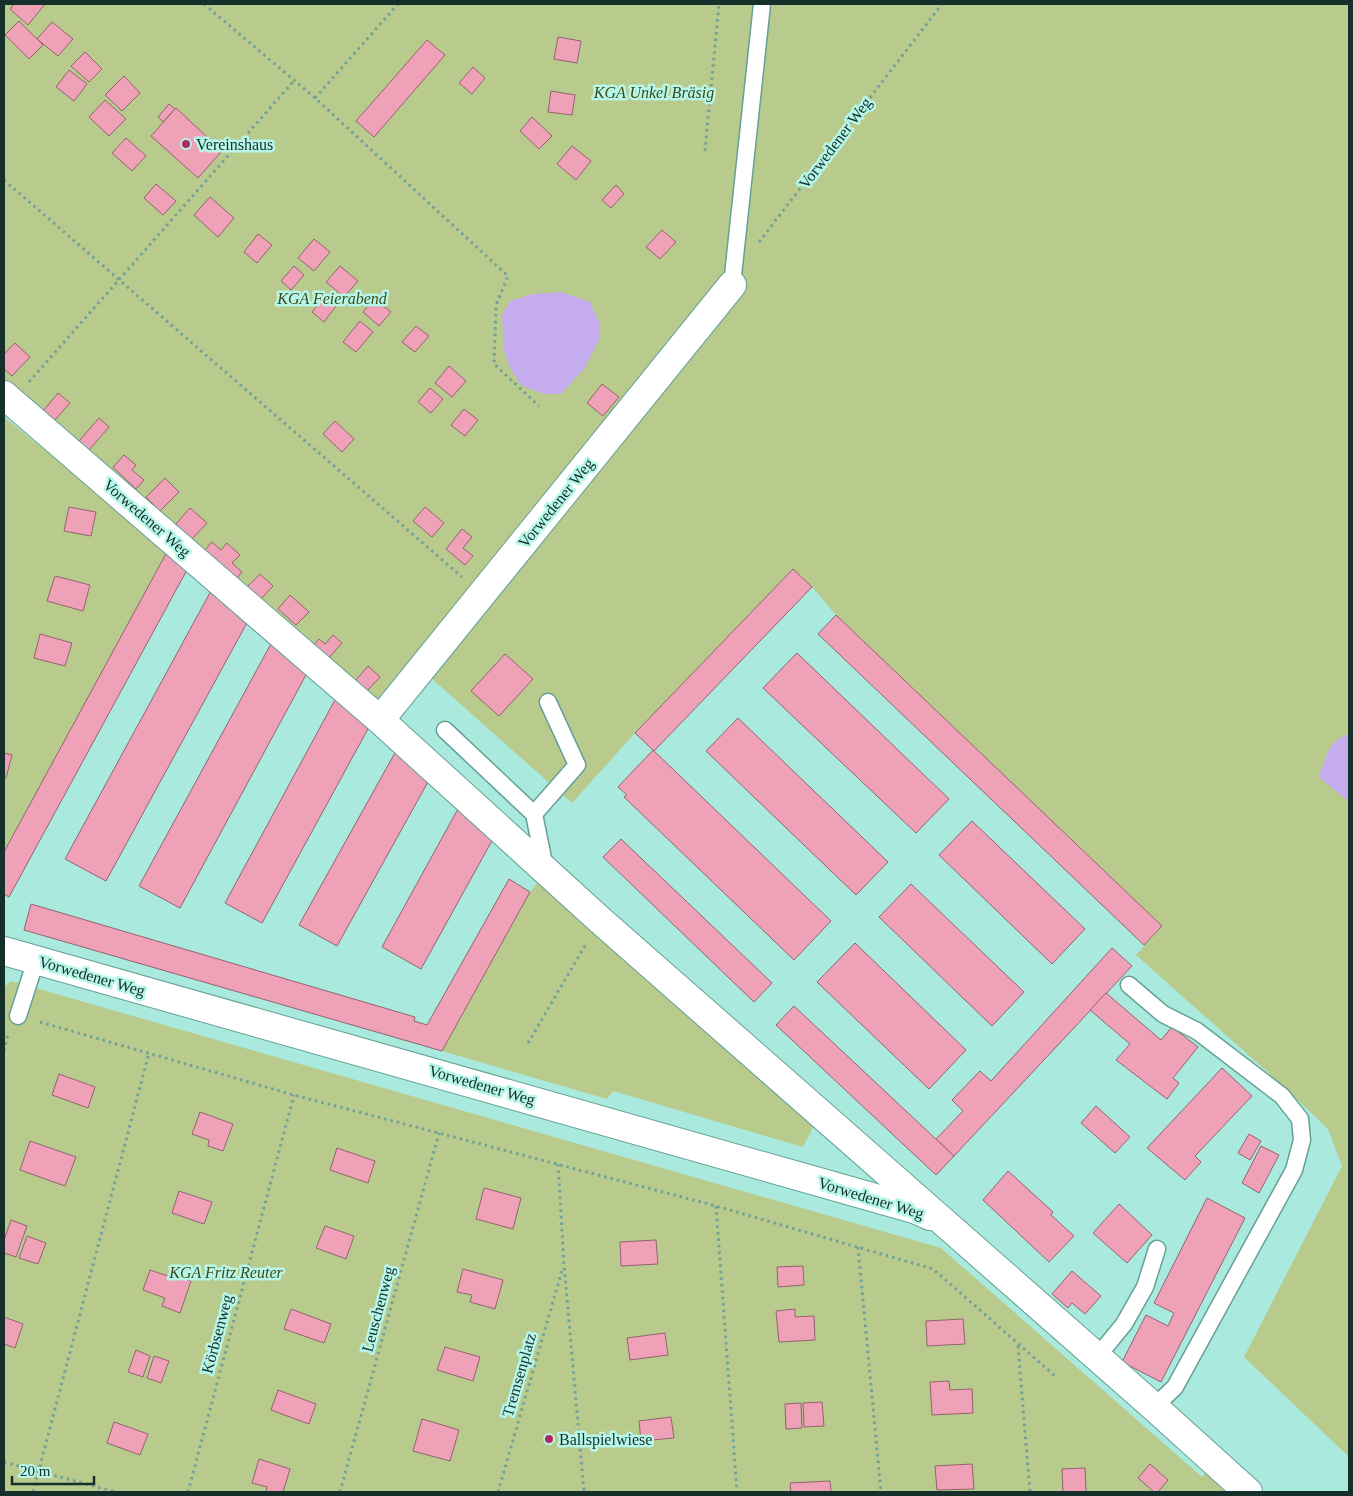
<svg xmlns="http://www.w3.org/2000/svg" width="1353" height="1496" font-family="'Times New Roman',serif">
	<style>
		.green { fill: #b8cb8c }
		.water { fill: #c5acee }
		.building { fill: #efa2b7; stroke: #936270 }
		.lines { fill: none; stroke-linecap: round; stroke-linejoin: round }
		.lane-casing { stroke: #64a196; stroke-width: 19 }
		.street-casing { stroke: #64a196; stroke-width: 30 }
		.path { stroke: #71a299; stroke-width: 3; stroke-dasharray: 2.5 4; stroke-linecap: butt }
		.lane { stroke: #fff; stroke-width: 16 }
		.street { stroke: #fff; stroke-width: 28 }
		.poi-dot { fill: #b22660; stroke: #b7f7ea; stroke-width: 2 }
		.labels { text-anchor: middle; dominant-baseline: central; stroke-width: 5; stroke-linejoin: round; paint-order: stroke }
		.park-label { font-size: 16px; font-style: italic; fill: #3d4917; stroke: #b7f7ea }
		.street-label { font-size: 16px; fill: #152f2a; stroke: #b7f7ea }
		.poi-label { font-size: 16px; fill: #152f2a; stroke: #b7f7ea; text-anchor: start }
	</style>
	<rect width="100%" height="100%" fill="#aae9dd"/>
	<g class="green">
		<path d="M4,4H1349V1457L1244,1357L1342,1166L1328,1129L1281,1084L1136,955L1162,926L836,615L812,587L793,569L635,733L572,803L431,678L398,722L4,380Z"/>
		<path d="M4,417L168,550L4,852Z"/>
		<path d="M541,878L814,1125L803,1147L613,1091L607,1099L442,1051L530,892Z"/>
		<path d="M11,981L941,1248L1202,1477L1207,1471L1231,1492H4V987Z"/>
	</g>
	<g class="water">
		<path d="M561,292L590,302L600,324V338L584,369L561,394H544L522,386L511,370L504,350L502,315L510,301L533,294Z"/>
		<path d="M1349,734V802L1319,777C1326,758 1328,740 1349,734Z"/>
	</g>
	<g class="building">
		<path d="M14,4H45L28,25L10,9Z"/>
		<path d="M19,21L43,45L29,59L5,35Z"/>
		<path d="M52,22L73,39L58,56L37,39Z"/>
		<path d="M558,37L581,41L577,63L554,59Z"/>
		<path d="M427,40L445,55L374,137L356,121Z"/>
		<path d="M85,52L102,69L89,82L71,66Z"/>
		<path d="M473,67L485,78L472,94L459,83Z"/>
		<path d="M69,70L87,84L74,101L56,87Z"/>
		<path d="M124,76L140,93L122,111L105,95Z"/>
		<path d="M551,91L575,95L572,115L548,112Z"/>
		<path d="M105,100L126,119L109,136L89,117Z"/>
		<path d="M169,104L175,109L163,122L158,117Z"/>
		<path d="M176,108L222,151L198,178L151,136Z"/>
		<path d="M532,117L552,136L539,149L520,131Z"/>
		<path d="M126,138L146,156L132,171L112,153Z"/>
		<path d="M572,146L591,161L576,180L557,164Z"/>
		<path d="M156,184L176,201L163,215L144,198Z"/>
		<path d="M616,185L624,194L611,208L602,200Z"/>
		<path d="M210,197L234,218L218,237L194,215Z"/>
		<path d="M662,230L676,242L660,259L646,247Z"/>
		<path d="M258,234L272,245L257,263L244,252Z"/>
		<path d="M314,239L330,252L314,271L298,258Z"/>
		<path d="M294,266L304,275L291,290L281,281Z"/>
		<path d="M340,266L358,281L344,297L326,282Z"/>
		<path d="M326,295L337,305L324,322L312,312Z"/>
		<path d="M374,298L391,312L379,326L363,312Z"/>
		<path d="M360,321L373,332L356,352L343,342Z"/>
		<path d="M416,326L429,336L415,352L402,342Z"/>
		<path d="M15,343L30,357L12,376L4,369V354Z"/>
		<path d="M449,366L466,381L452,397L435,383Z"/>
		<path d="M602,384L619,397L603,416L587,403Z"/>
		<path d="M430,388L443,399L431,413L418,402Z"/>
		<path d="M58,393L70,403L54,421L43,411Z"/>
		<path d="M464,409L478,420L465,436L451,425Z"/>
		<path d="M99,418L109,427L89,450L79,441Z"/>
		<path d="M335,421L354,439L342,452L323,434Z"/>
		<path d="M124,455L136,465L132,470L144,480L136,489L113,467Z"/>
		<path d="M165,478L179,492L160,511L146,497Z"/>
		<path d="M69,507L96,512L91,536L64,531Z"/>
		<path d="M425,507L444,523L432,537L413,521Z"/>
		<path d="M190,508L207,523L191,540L174,526Z"/>
		<path d="M462,529L472,537L463,548L473,556L465,565L446,549Z"/>
		<path d="M212,542L221,550L227,543L240,555L232,563L242,572L236,580L204,551Z"/>
		<path d="M168,550L188,568L9,897L4,894V852Z"/>
		<path d="M793,569L812,587L654,751L635,733Z"/>
		<path d="M260,574L273,586L261,599L247,587Z"/>
		<path d="M55,576L90,585L83,611L47,601Z"/>
		<path d="M212,589L248,621L106,881L65,859Z"/>
		<path d="M290,595L309,612L296,625L278,609Z"/>
		<path d="M836,615L1162,926L1144,945L818,634Z"/>
		<path d="M40,634L72,643L65,666L34,658Z"/>
		<path d="M333,635L342,643L326,661L311,648L319,639L325,644Z"/>
		<path d="M272,642L307,673L180,908L139,886Z"/>
		<path d="M797,653L949,799L916,833L763,688Z"/>
		<path d="M505,654L533,679L499,716L471,691Z"/>
		<path d="M368,666L380,677L367,691L355,681Z"/>
		<path d="M336,698L369,727L262,923L225,903Z"/>
		<path d="M738,718L888,862L856,895L706,751Z"/>
		<path d="M653,750L831,921L794,960L624,797L627,795L618,787Z"/>
		<path d="M396,751L429,780L337,946L299,925Z"/>
		<path d="M4,753L12,755L6,778H4Z"/>
		<path d="M459,807L494,837L421,969L382,947Z"/>
		<path d="M972,821L1085,929L1052,964L939,855Z"/>
		<path d="M621,839L772,983L754,1002L603,857Z"/>
		<path d="M509,879L530,892L442,1051L24,930L31,904L415,1017L414,1021L427,1025Z"/>
		<path d="M911,884L1024,992L992,1026L879,917Z"/>
		<path d="M855,943L966,1050L929,1089L817,982Z"/>
		<path d="M1112,948L1132,966L954,1156L936,1139L963,1111L952,1100L980,1071L991,1081Z"/>
		<path d="M1106,993L1161,1040L1172,1027L1198,1047L1173,1078L1179,1083L1167,1099L1116,1060L1130,1044L1090,1010Z"/>
		<path d="M794,1006L954,1156L936,1175L776,1025Z"/>
		<path d="M1222,1068L1252,1096L1195,1156L1201,1162L1185,1180L1147,1148Z"/>
		<path d="M59,1074L95,1087L88,1108L52,1095Z"/>
		<path d="M1096,1106L1130,1137L1115,1153L1081,1123Z"/>
		<path d="M200,1112L233,1124L223,1151L208,1146L209,1140L192,1134Z"/>
		<path d="M1249,1134L1261,1141L1250,1160L1238,1153Z"/>
		<path d="M30,1141L76,1157L65,1186L20,1170Z"/>
		<path d="M1261,1146L1279,1155L1259,1193L1242,1183Z"/>
		<path d="M337,1148L375,1161L368,1183L330,1170Z"/>
		<path d="M1008,1171L1053,1212L1051,1215L1074,1236L1049,1262L983,1200Z"/>
		<path d="M484,1188L521,1198L513,1229L476,1219Z"/>
		<path d="M179,1191L212,1202L204,1224L172,1213Z"/>
		<path d="M1207,1198L1245,1218L1161,1382L1122,1362L1146,1315L1168,1326L1174,1313L1154,1303Z"/>
		<path d="M1119,1204L1152,1235L1127,1263L1093,1233Z"/>
		<path d="M11,1220L27,1226L16,1257L4,1253V1240Z"/>
		<path d="M325,1226L354,1236L346,1259L316,1248Z"/>
		<path d="M27,1236L46,1243L38,1264L19,1258Z"/>
		<path d="M656,1240L658,1264L621,1266L620,1242Z"/>
		<path d="M803,1266L804,1285L778,1287L777,1267Z"/>
		<path d="M463,1269L503,1280L495,1309L470,1302L472,1295L457,1292Z"/>
		<path d="M150,1270L176,1279L177,1276L191,1281L180,1313L162,1306L165,1298L143,1290Z"/>
		<path d="M1072,1271L1101,1296L1085,1314L1072,1303L1068,1308L1052,1294Z"/>
		<path d="M291,1309L331,1324L324,1343L284,1329Z"/>
		<path d="M795,1309V1317L814,1316L815,1340L779,1342L776,1311Z"/>
		<path d="M4,1317L23,1324L15,1348L4,1344Z"/>
		<path d="M963,1319L965,1344L927,1346L926,1321Z"/>
		<path d="M665,1333L668,1355L630,1360L627,1338Z"/>
		<path d="M445,1347L480,1357L473,1381L437,1370Z"/>
		<path d="M136,1350L150,1356L143,1377L128,1372Z"/>
		<path d="M154,1356L169,1361L161,1383L147,1378Z"/>
		<path d="M949,1381L950,1390L972,1389L973,1413L932,1415L930,1382Z"/>
		<path d="M278,1390L316,1404L309,1424L271,1410Z"/>
		<path d="M822,1402L824,1426L804,1427L803,1403Z"/>
		<path d="M801,1403L802,1428L786,1429L785,1404Z"/>
		<path d="M671,1417L674,1438L641,1441L639,1421Z"/>
		<path d="M422,1419L459,1430L450,1461L413,1451Z"/>
		<path d="M114,1422L148,1434L140,1455L107,1443Z"/>
		<path d="M259,1459L290,1469L283,1492H266L267,1487L252,1483Z"/>
		<path d="M972,1464L974,1489L937,1490L935,1466Z"/>
		<path d="M1150,1464L1168,1480L1158,1492H1154L1138,1478Z"/>
		<path d="M1085,1468L1086,1492H1063L1062,1469Z"/>
		<path d="M830,1481L831,1492H791L790,1483Z"/>
	</g>
	<g class="lines">
		<defs>
			<g id="lane">
				<path d="M732,285L762,4"/>
				<path d="M445,730L534,814L545,868"/>
				<path d="M534,814L577,765L548,702"/>
				<path d="M1129,985L1163,1014L1197,1031L1282,1096L1300,1119L1302,1140L1294,1170L1175,1387L1154,1407"/>
				<path d="M18,1016L36,960"/>
				<path d="M1097,1357L1124,1324L1145,1287L1157,1249"/>
			</g>
			<g id="street">
				<path d="M732,285L380,720L600,920L1154,1407L1248,1492"/>
				<path d="M4,395L380,720"/>
				<path d="M4,951L914,1209L930,1216"/>
			</g>
		</defs>
		<use href="#lane" class="lane-casing"/>
		<use href="#street" class="street-casing"/>
		<g class="path">
			<path d="M204,4L315,98L508,276L496,305L494,364L539,406"/>
			<path d="M315,98L398,4"/>
			<path d="M705,151L719,4"/>
			<path d="M4,180L462,577"/>
			<path d="M759,242L942,4"/>
			<path d="M29,382L293,82"/>
			<path d="M40,1022L294,1095L716,1206L933,1269L1055,1376"/>
			<path d="M528,1043L586,944"/>
			<path d="M4,1051L8,1034"/>
			<path d="M558,1164L564,1264L584,1492"/>
			<path d="M716,1206L737,1492"/>
			<path d="M858,1247L881,1492"/>
			<path d="M1018,1346L1030,1492"/>
			<path d="M4,1462L116,1492"/>
			<path d="M33,1492L149,1053"/>
			<path d="M188,1492L294,1095"/>
			<path d="M340,1492L439,1133"/>
			<path d="M498,1492L563,1267"/>
		</g>
		<use href="#lane" class="lane"/>
		<use href="#street" class="street"/>
	</g>
	<g class="poi-dot">
		<circle cx="186" cy="144" r="5"/>
		<circle cx="549" cy="1439" r="5"/>
	</g>
	<g class="labels">
		<g class="park-label">
			<text x="654" y="92">KGA Unkel Bräsig</text>
			<text x="332" y="298">KGA Feierabend</text>
			<text x="226" y="1272">KGA Fritz Reuter</text>
		</g>
		<g class="street-label">
			<text transform="translate(835 143) rotate(-53)">Vorwedener Weg</text>
			<text transform="translate(556 503) rotate(-51)">Vorwedener Weg</text>
			<text transform="translate(147 518) rotate(41)">Vorwedener Weg</text>
			<text transform="translate(92 976) rotate(16)">Vorwedener Weg</text>
			<text transform="translate(482 1085) rotate(16)">Vorwedener Weg</text>
			<text transform="translate(871 1198) rotate(17)">Vorwedener Weg</text>
			<text transform="translate(378 1309) rotate(-75)">Leuschenweg</text>
			<text transform="translate(217 1334) rotate(-75)">Körbsenweg</text>
			<text transform="translate(519 1375) rotate(-74)">Tremsenplatz</text>
		</g>
		<g class="poi-label">
			<text x="196" y="144">Vereinshaus</text>
			<text x="559" y="1439">Ballspielwiese</text>
		</g>
	</g>
	<rect width="1353" height="1496" fill="none" stroke="#152f2a" stroke-width="10"/>
	<path d="M12 1476v8h82v-8" fill="none" stroke="#152f2a" stroke-width="2.5"/>
	<text x="20" y="1476" font-size="15" fill="#152f2a" stroke="#b7f7ea" stroke-width="4" paint-order="stroke">20 m</text>
</svg>
